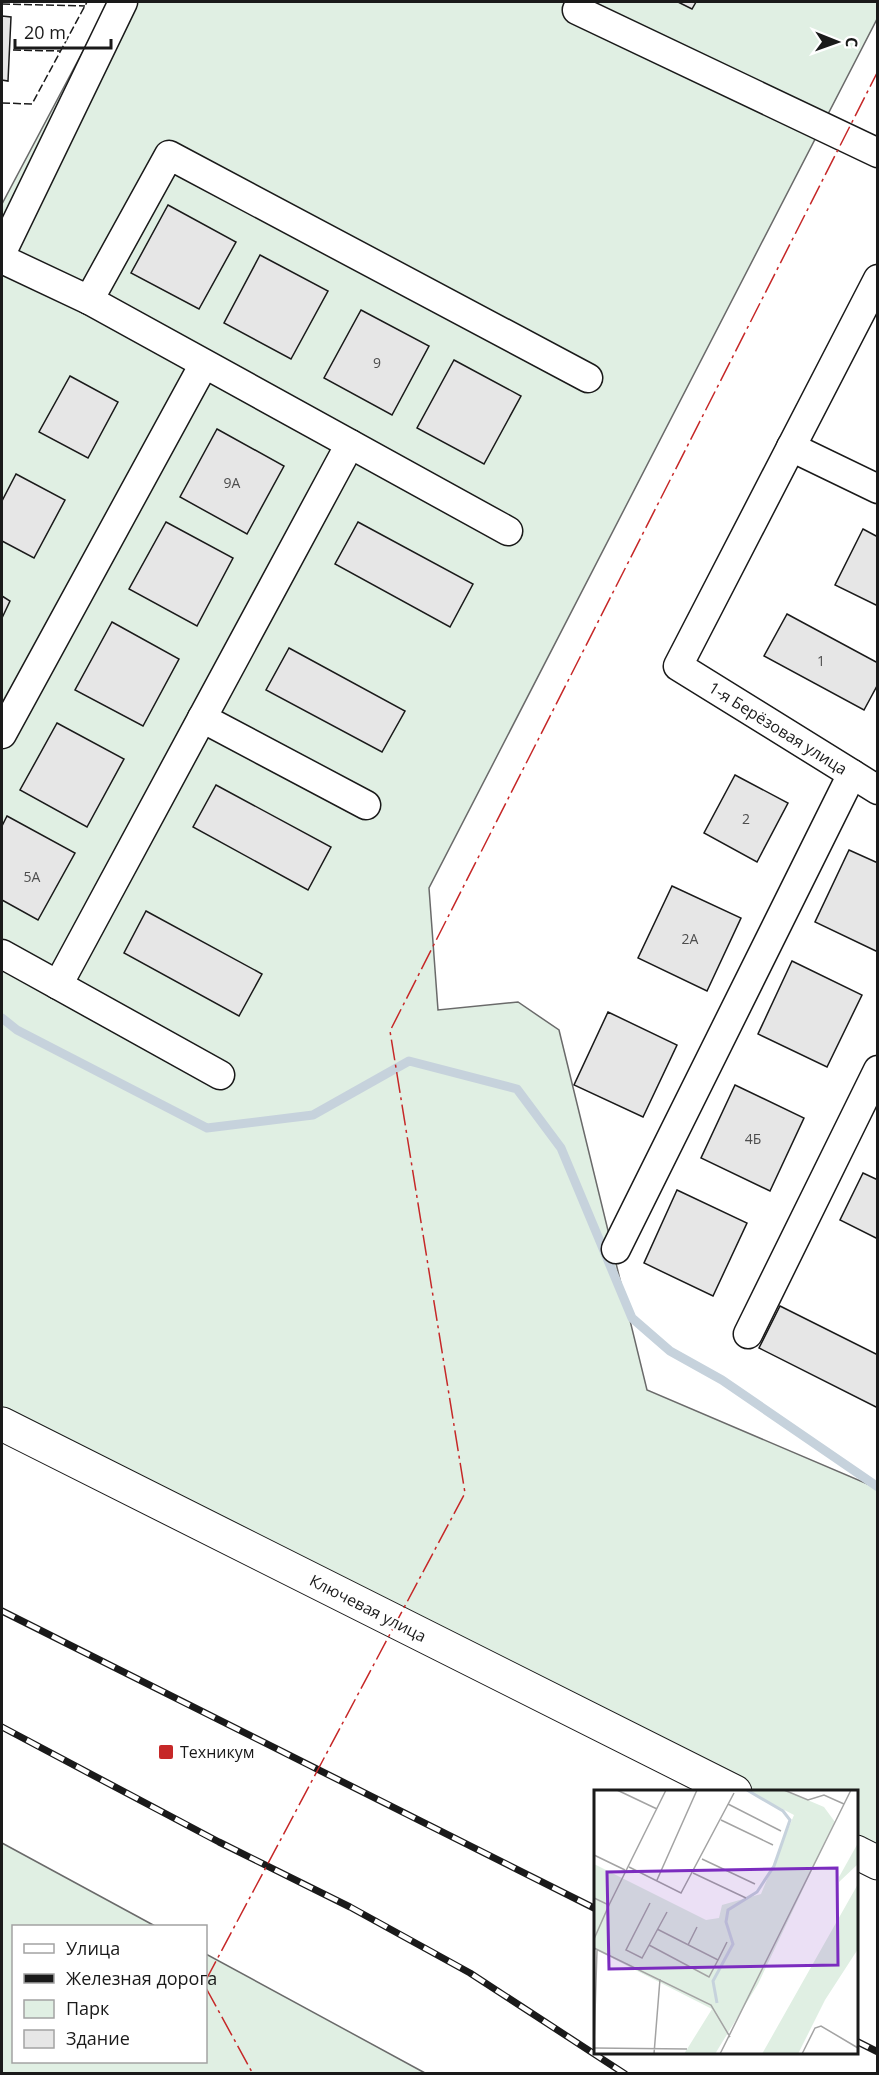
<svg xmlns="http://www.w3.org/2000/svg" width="879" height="2075" font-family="'Open Sans',sans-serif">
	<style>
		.green { fill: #e0efe3; stroke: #6a6a6a; stroke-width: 1.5 }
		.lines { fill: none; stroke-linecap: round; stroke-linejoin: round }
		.stream { stroke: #c6d2dc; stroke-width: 9 }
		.building { fill: #e6e6e6; stroke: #1a1a1a; stroke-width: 1.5 }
		.street-casing { stroke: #1a1a1a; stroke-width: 31 }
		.secondary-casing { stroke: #1a1a1a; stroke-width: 35 }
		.street { stroke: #fff; stroke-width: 28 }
		.secondary { stroke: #fff; stroke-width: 33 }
		.rail-casing { stroke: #1a1a1a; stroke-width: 7 }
		.rail { stroke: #fff; stroke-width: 4.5; stroke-dasharray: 14; stroke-linecap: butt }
		.fence { stroke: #1a1a1a; stroke-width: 1.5; stroke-dasharray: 8 3; stroke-linecap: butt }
		.power { stroke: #c62828; stroke-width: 1.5; stroke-dasharray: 21 4.5 3 4.5; stroke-linecap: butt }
		.poi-dot { fill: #c62828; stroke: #fff; stroke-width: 2 }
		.labels { text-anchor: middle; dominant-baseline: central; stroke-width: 4.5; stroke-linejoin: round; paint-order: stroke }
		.number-label { font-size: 14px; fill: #4d4d4d }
		.street-label { font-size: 16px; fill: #1a1a1a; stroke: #fff }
		.poi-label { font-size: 16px; fill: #1a1a1a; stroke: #fff; text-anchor: start }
		.inset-river { fill: none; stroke: #c6d2dc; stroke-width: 3 }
		.inset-road { fill: none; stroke: #a3a3a3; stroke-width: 1.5 }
		.view { fill: #7b2cbf; fill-opacity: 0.15; stroke: #7b2cbf; stroke-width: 3 }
		.inset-edge { fill: none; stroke: #1a1a1a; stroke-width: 3 }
	</style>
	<rect width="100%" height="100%" fill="#fff"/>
	<g class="green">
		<path d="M109,2H877V19L429,888L438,1010L518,1002L559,1030L647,1390L877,1488V1863L857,1852L856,1792L736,1791L2,1423V204Z"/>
		<path d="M2,1843L155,1926H14V2062H206V1954L425,2073H2Z"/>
	</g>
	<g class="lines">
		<path class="stream" d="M2,1018L17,1030L207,1128L313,1115L409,1061L517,1089L561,1148L632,1318L670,1351L722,1380L878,1487"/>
	</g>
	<g class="building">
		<path d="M678,2H696L692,9Z"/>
		<path d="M2,16L11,17L8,81L2,80Z"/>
		<path d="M168,205L236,242L199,309L131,273Z"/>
		<path d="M260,255L328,291L291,359L224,323Z"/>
		<path d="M361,310L429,346L392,415L324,378Z"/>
		<path d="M454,360L521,396L484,464L417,428Z"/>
		<path d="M70,376L118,402L88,458L39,432Z"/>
		<path d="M217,429L284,466L247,534L180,497Z"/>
		<path d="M16,474L65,500L34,558L2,541V501Z"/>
		<path d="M166,522L233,558L197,626L129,589Z"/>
		<path d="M358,522L473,584L450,627L335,564Z"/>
		<path d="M863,529L878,537V606L835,585Z"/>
		<path d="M2,596L10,601L2,618Z"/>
		<path d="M787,614L878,663V684L864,710L764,656Z"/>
		<path d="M112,622L179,659L143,726L75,690Z"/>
		<path d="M289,648L405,711L382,752L266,690Z"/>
		<path d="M57,723L124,759L87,827L20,790Z"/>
		<path d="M735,775L788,803L757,862L704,833Z"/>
		<path d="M216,785L331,847L308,890L193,827Z"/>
		<path d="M7,816L75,853L38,920L2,900V826Z"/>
		<path d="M849,850L878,863V952L815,922Z"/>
		<path d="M672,886L741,918L707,991L638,958Z"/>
		<path d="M146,911L262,974L239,1016L124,953Z"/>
		<path d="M792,961L862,995L827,1067L758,1034Z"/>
		<path d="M608,1012L677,1045L643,1117L574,1085Z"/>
		<path d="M735,1085L804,1118L770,1191L701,1158Z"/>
		<path d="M863,1173L878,1180V1239L840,1220Z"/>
		<path d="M677,1190L747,1223L713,1296L644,1263Z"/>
		<path d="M780,1306L878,1355V1408L759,1348Z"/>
	</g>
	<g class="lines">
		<defs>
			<g id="street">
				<path d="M577,10L878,153"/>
				<path d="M2,252L123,2"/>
				<path d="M2,259L89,300"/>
				<path d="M878,279L678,666L878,790"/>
				<path d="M791,447L878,489"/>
				<path d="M508,531L89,300L169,155L588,378"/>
				<path d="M202,718L366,805"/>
				<path d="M2,734L204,364"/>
				<path d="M2,954L58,985"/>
				<path d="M220,1075L58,985L350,444"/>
				<path d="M616,1249L852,774"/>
				<path d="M748,1334L878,1070"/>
			</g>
			<g id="secondary">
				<path d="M2,1424L735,1792"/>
				<path d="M856,1852L878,1863"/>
			</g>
		</defs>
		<use href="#street" class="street-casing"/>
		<use href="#secondary" class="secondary-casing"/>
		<use href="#street" class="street"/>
		<use href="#secondary" class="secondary"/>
		<defs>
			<g id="rail">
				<path d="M2,1611L596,1909"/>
				<path d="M2,1727L219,1842L350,1907L470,1973L625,2074"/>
				<path d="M856,2041L878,2052"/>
			</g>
		</defs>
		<use href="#rail" class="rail-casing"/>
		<use href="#rail" class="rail"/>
		<g class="fence">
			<path d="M2,4L85,6"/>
			<path d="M13,50L60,51"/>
			<path d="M2,103L32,104L87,2"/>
		</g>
		<g class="power">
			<path d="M206,1980L465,1493L390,1031L878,71"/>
			<path d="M206,1988L253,2074"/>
		</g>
	</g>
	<rect class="poi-dot" x="158" y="1744" width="16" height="16" rx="3"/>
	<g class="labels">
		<g class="number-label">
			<text x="377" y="362">9</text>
			<text x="232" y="482">9А</text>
			<text x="821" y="660">1</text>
			<text x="746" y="818">2</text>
			<text x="32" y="876">5А</text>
			<text x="690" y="938">2А</text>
			<text x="753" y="1138">4Б</text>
		</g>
		<g class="street-label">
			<text transform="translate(778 728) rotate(32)">1-я Берёзовая улица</text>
			<text transform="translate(368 1608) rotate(27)">Ключевая улица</text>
		</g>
		<g class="poi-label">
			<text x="180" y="1752">Техникум</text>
		</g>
	</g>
	<g transform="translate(594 1790)">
		<rect width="264" height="264" fill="#fff"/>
		<path d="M152,0H190L230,17L241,32L164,194L121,264H90L118,219L0,159V74L112,130L125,128L128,115L167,104L200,25ZM264,53V74L245,92V87ZM264,94V159L231,210L204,264H168Z" fill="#e0efe3"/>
		<path class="inset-river" d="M123,213L119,191L139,154L132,132L134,120L163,102L180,76L196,30L189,21L153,0"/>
		<path class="inset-road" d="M23,0L63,19M190,0L214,10L230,5L250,14M134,14L187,41M127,30L179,55M0,65L31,80M108,69L161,94M35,77L87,103L140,3M99,83L152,108M63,90L103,0M0,108L15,115L0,149M56,113L32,160L48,168L73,122M15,115L72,0M63,139L124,170L133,152M55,155L115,187L124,170M94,155L103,137M0,158L117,215L136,247M0,255L3,160M0,258L93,259M60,264L66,189M126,264L257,0M208,264L221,238L227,236L264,258"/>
		<path class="view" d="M243,78L244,175L15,179L13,82Z"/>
		<rect width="264" height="264" class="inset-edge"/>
	</g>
	<rect width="879" height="2075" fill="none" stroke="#1a1a1a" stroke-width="6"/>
	<rect x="12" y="1925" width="195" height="138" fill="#ffffff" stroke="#a3a3a3" stroke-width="1.5"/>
	<rect x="24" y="1944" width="30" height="9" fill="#ffffff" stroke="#a3a3a3" stroke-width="1.5"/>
	<text x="66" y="1955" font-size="18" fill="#1a1a1a">Улица</text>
	<rect x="24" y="1974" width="30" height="9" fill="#1a1a1a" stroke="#a3a3a3" stroke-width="1.5"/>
	<text x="66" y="1985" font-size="18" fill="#1a1a1a">Железная дорога</text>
	<rect x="24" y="2000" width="30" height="18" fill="#e0efe3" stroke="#a3a3a3" stroke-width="1.5"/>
	<text x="66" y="2015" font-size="18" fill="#1a1a1a">Парк</text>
	<rect x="24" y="2030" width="30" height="18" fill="#e6e6e6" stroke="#a3a3a3" stroke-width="1.5"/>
	<text x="66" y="2045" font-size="18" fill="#1a1a1a">Здание</text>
	<g transform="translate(837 42) rotate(91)" stroke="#ffffff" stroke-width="4.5" paint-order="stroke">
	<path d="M0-4.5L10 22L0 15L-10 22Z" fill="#1a1a1a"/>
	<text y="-9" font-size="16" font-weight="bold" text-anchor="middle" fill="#1a1a1a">С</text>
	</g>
	<path d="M15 39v9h96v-9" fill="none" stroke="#1a1a1a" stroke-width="3"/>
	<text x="24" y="39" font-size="18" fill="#1a1a1a" stroke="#ffffff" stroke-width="4.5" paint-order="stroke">20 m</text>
</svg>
